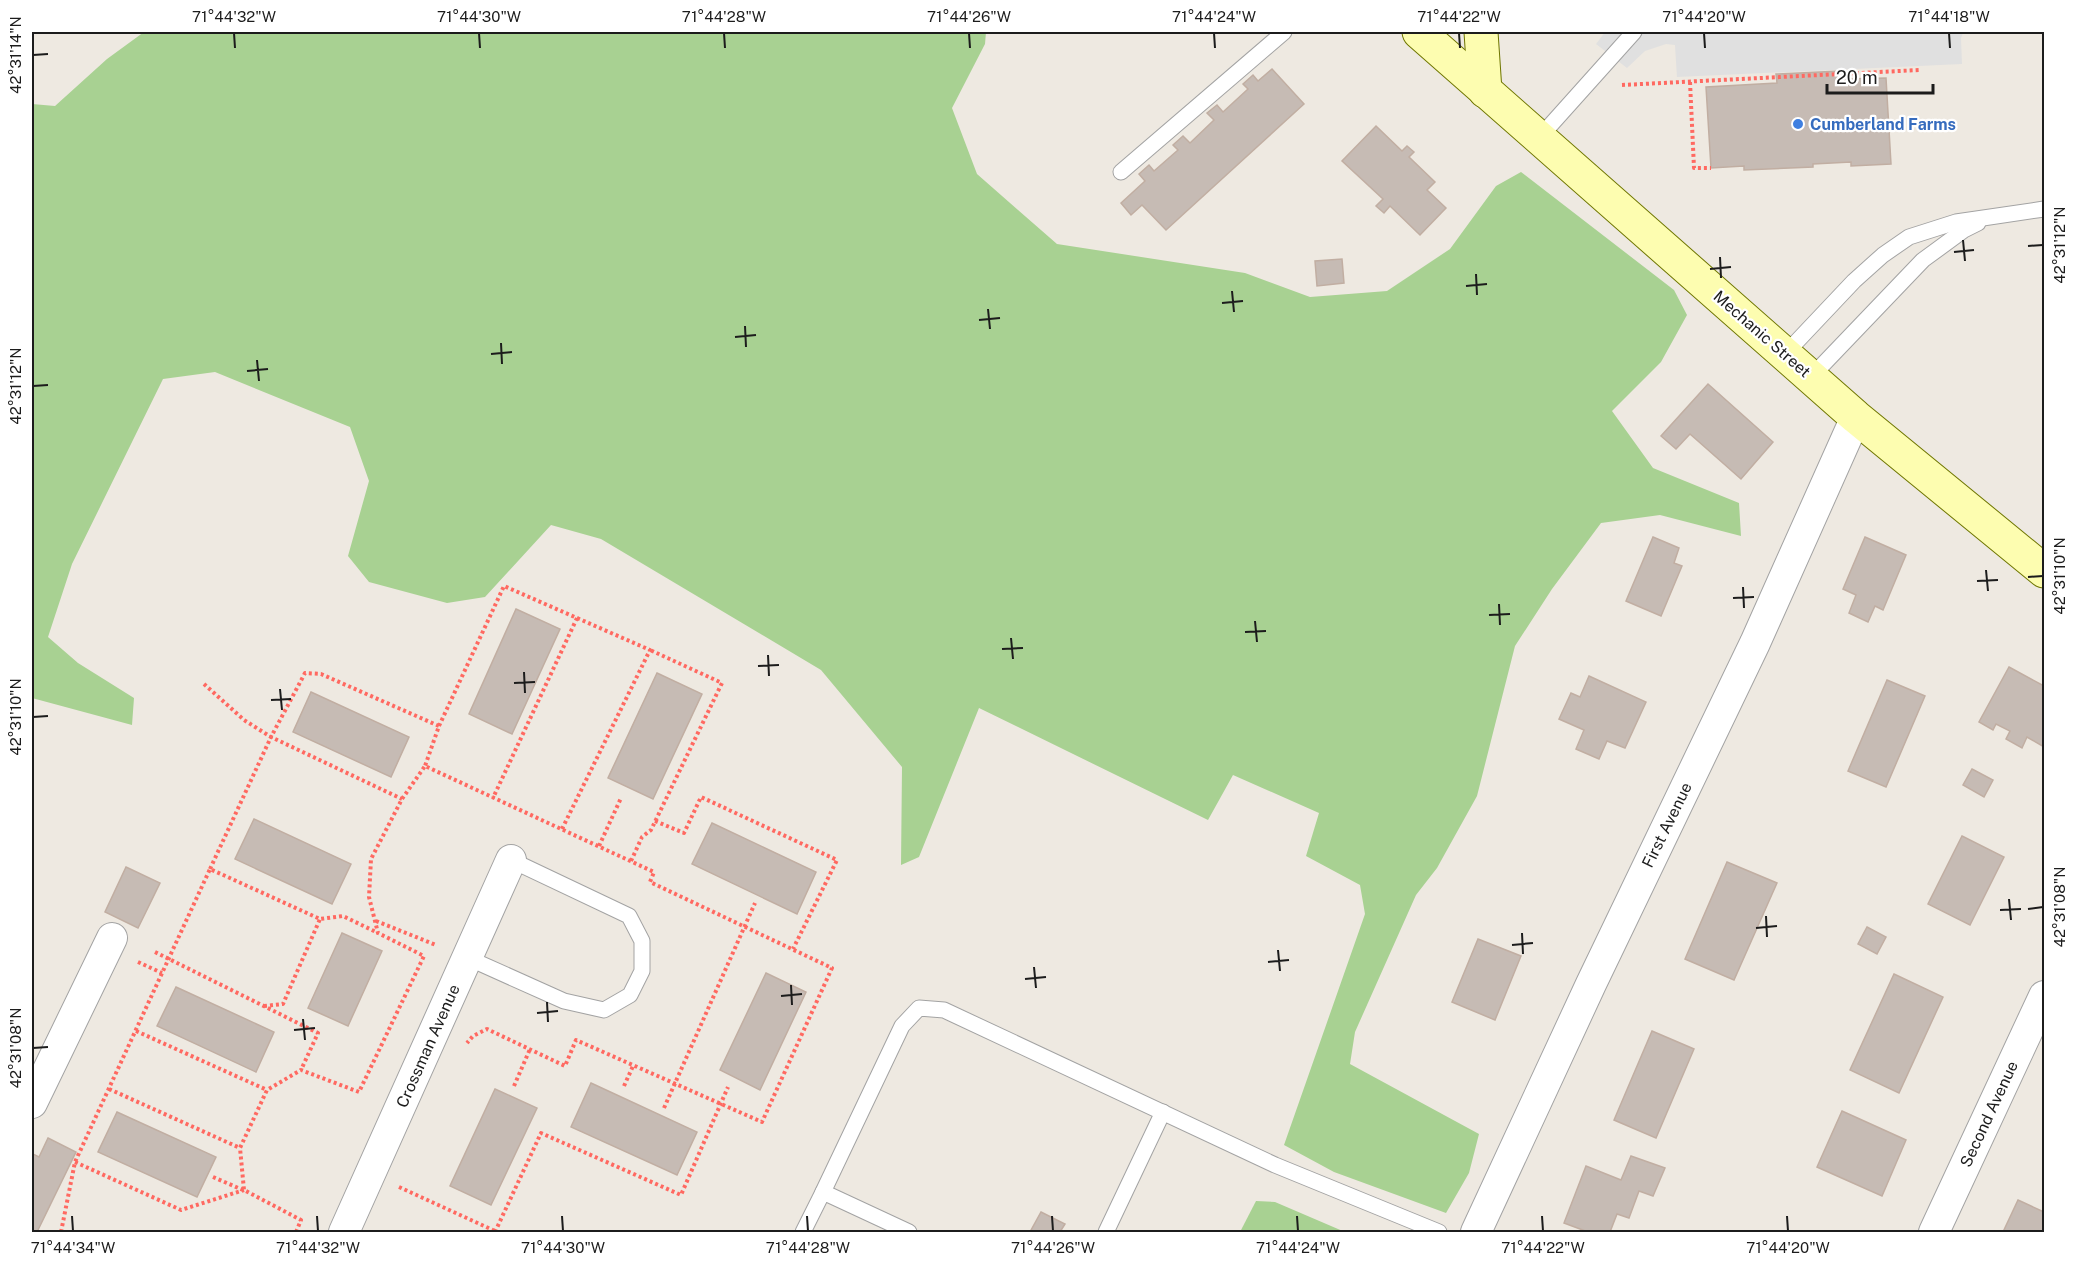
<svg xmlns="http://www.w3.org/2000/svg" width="2076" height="1264" font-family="'Public Sans',sans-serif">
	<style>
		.forest { fill: #a8d192 }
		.parking { fill: #e0e0e0 }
		.building { fill: #c6bbb4; stroke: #c1aea2; stroke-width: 1.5 }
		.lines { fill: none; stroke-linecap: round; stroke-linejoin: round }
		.lane-casing { stroke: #a3a3a3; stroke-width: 17 }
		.street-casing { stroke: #a3a3a3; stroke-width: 32 }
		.secondary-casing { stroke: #6f7600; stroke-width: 35 }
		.path { stroke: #ff6961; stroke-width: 4; stroke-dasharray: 3 3; stroke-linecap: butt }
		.lane { stroke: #fff; stroke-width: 15 }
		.street { stroke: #fff; stroke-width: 30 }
		.secondary { stroke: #fdfdb0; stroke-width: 33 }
		.ticks { fill: none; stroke: #1c1c1c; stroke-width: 2 }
		.shop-dot { fill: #3f7fe0; stroke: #fff; stroke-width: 2 }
		.labels { text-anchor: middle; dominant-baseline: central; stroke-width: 4.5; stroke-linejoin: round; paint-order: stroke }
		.shop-label { font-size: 16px; font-weight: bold; fill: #366cbe; stroke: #fff; text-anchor: start }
		.street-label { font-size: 16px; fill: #1c1c1c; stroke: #fff }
		.neatline { fill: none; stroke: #1c1c1c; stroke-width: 2 }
		.ticks-label { font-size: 15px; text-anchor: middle; fill: #1c1c1c }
	</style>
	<rect width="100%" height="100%" fill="#eee9e1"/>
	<g class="forest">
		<path d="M144,32H986L985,44L952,108L977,174L1057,244L1245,273L1310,297L1387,291L1450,249L1496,186L1521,172L1674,290L1687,315L1661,362L1612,411L1653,468L1739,503L1741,536L1660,515L1601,523L1552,589L1515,646L1477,796L1437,868L1416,895L1355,1032L1350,1064L1479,1134L1469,1173L1446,1213L1334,1172L1284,1145L1365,914L1360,885L1306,856L1319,813L1233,775L1208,820L979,708L919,857L901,865L902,767L821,670L601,539L551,525L485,597L447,603L369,582L348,556L369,481L350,427L215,372L163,379L72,564L48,637L78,663L134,698L132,725L32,698V104L55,106L107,59Z"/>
		<path d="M1256,1201L1275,1202L1345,1232H1240Z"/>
	</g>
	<path class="parking" d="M1605,32H1966L1963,33L1961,38L1962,64L1677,77L1675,45L1666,44L1645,51L1627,68L1596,44Z"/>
	<g class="building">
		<path d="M1272,69L1304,104L1166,230L1142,205L1131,215L1121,203L1145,181L1139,174L1149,165L1154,171L1178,150L1173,145L1183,136L1190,143L1214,120L1207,113L1217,105L1223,112L1248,89L1243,84L1253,75L1258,81Z"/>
		<path d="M1840,71L1841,79L1886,78L1891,164L1851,166V162L1813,164V167L1744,170V166L1711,168L1706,87L1777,83L1776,74Z"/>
		<path d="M1376,126L1402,151L1407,146L1414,152L1409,157L1435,182L1427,190L1446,208L1420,235L1390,206L1384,213L1376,206L1383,199L1342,161Z"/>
		<path d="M1342,259L1344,283L1317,286L1315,261Z"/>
		<path d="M1708,384L1773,442L1741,479L1690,434L1676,449L1661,436Z"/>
		<path d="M1653,537L1679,548L1674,563L1682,566L1661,616L1626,601Z"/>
		<path d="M1865,537L1906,555L1883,610L1875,606L1868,622L1849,613L1856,595L1843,589Z"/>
		<path d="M516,609L560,629L512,734L469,714Z"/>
		<path d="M2009,667L2044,686V747L2027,737L2022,748L2006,739L2010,731L1996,724L1993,730L1979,722Z"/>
		<path d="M657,673L702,694L653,799L608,778Z"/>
		<path d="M1589,676L1646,702L1625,748L1607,741L1599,759L1576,749L1584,730L1559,719L1571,693L1580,697Z"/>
		<path d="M1887,680L1925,696L1886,787L1848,771Z"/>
		<path d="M311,692L409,737L391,777L293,732Z"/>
		<path d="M1972,769L1993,780L1984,797L1963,785Z"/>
		<path d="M254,819L351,864L332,904L235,859Z"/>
		<path d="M712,823L816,872L797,914L692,864Z"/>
		<path d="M1962,836L2004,857L1970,925L1928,904Z"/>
		<path d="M1727,862L1777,883L1734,980L1685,959Z"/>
		<path d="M126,867L160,883L138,928L105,912Z"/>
		<path d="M1867,927L1886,937L1877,954L1858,944Z"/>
		<path d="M342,933L382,951L348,1026L308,1008Z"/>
		<path d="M1478,939L1521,956L1495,1020L1452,1002Z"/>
		<path d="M766,973L806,992L760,1090L720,1070Z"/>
		<path d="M1894,974L1943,997L1899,1093L1850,1070Z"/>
		<path d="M176,987L274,1032L256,1072L157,1026Z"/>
		<path d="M1652,1031L1694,1049L1656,1138L1614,1120Z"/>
		<path d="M591,1083L697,1132L677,1175L571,1127Z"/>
		<path d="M495,1089L537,1108L491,1205L450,1186Z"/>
		<path d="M1842,1111L1906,1140L1882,1196L1817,1167Z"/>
		<path d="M117,1112L216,1157L197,1197L98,1152Z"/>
		<path d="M48,1138L76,1152L37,1232H32V1157L33,1154L39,1157Z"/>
		<path d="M1631,1156L1665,1168L1653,1196L1639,1191L1629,1218L1617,1214L1610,1232H1588L1564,1223L1586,1166L1621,1180Z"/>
		<path d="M2018,1200L2044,1212V1232H2003Z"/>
		<path d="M1041,1212L1065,1224L1060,1232H1030Z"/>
	</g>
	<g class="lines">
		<defs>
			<g id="lane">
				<path d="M1539,138L1634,32"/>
				<path d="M1121,172L1284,32"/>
				<path d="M1785,354L1854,281L1883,255L1909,237L1956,222L2044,209"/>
				<path d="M1811,377L1923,260L1964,230L1978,223"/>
				<path d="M468,958L564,1001L604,1010L630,995L642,971V941L629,916L511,860"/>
				<path d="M823,1192L902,1026L919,1008L944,1010L1275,1165L1439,1232"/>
				<path d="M803,1232L823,1192L909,1232"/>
				<path d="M1106,1232L1163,1112"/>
			</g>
			<g id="street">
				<path d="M32,1103L112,938"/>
				<path d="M344,1232L511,860"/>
				<path d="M1476,1232L1591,984L1755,643L1856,417"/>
				<path d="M1934,1232L2044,996"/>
			</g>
			<g id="secondary">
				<path d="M1419,32L1856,417L2044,571"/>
				<path d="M1481,32L1485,91"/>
			</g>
		</defs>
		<use href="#lane" class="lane-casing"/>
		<use href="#street" class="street-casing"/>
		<use href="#secondary" class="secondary-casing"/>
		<g class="path">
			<path d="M1690,82L1694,168H1711"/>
			<path d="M1622,85L1919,70"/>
			<path d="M204,684L244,720L271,737L305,673L321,674L439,726L425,766"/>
			<path d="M439,726L504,586L577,618L493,798"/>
			<path d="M655,821L684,833L701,797L837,860L793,949"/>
			<path d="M562,829L650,650L577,618"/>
			<path d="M599,846L621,798"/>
			<path d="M631,861L642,837L651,830L722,683L650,650"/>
			<path d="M210,869L271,737L402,799"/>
			<path d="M376,921L436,945"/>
			<path d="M155,952L318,1033L301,1070"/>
			<path d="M138,962L162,973"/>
			<path d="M264,1006L283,1004L320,919"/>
			<path d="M136,1031L267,1090"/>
			<path d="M514,1086L530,1049"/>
			<path d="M624,1086L633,1066"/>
			<path d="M109,1089L240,1148"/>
			<path d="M664,1108L755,903"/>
			<path d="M75,1162L181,1210L244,1190"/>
			<path d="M213,1177L243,1190"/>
			<path d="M399,1187L495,1231"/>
			<path d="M61,1232L75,1162L210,869L320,919L343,916L378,933"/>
			<path d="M296,1232L301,1220L244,1190L240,1148L267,1090L301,1070L359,1092L424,956L378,933L369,897L371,859L402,799L425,766L654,872L650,882L832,968L762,1122L576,1040L565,1066L487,1029L473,1036L467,1043"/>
			<path d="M495,1232L541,1133L681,1195L728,1087"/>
		</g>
		<use href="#lane" class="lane"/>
		<use href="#street" class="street"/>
		<use href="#secondary" class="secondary"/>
	</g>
	<path class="ticks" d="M234,33L235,48M479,33L480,48M724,33L725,48M969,33L970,48M1214,33L1215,48M1459,33L1460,48M1704,33L1705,48M1949,33L1950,48M33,55L48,54M1963,240L1965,261M2028,246L2043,245M1954,252L1974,250M1720,257L1721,278M1710,269L1731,267M1476,274L1477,295M1466,286L1487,284M1232,291L1234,312M1222,303L1243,301M988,309L990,329M979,320L1000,318M745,326L746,347M735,337L756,335M501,343L502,364M491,354L512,352M257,360L259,381M247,371L268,369M33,386L48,385M1986,570L1988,591M2028,577L2043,576M1977,581L1998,580M1743,587L1744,608M1733,598L1754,597M1499,604L1500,625M1489,615L1510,614M1255,621L1257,642M1245,632L1266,631M1011,638L1013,659M1002,649L1023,648M768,655L769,676M758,666L779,665M524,672L525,693M514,683L535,682M280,689L282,710M271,700L291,699M33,717L48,716M2009,899L2011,920M2028,909L2043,907M2000,910L2021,909M1766,916L1767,937M1756,928L1777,926M1522,933L1523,954M1512,945L1533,943M1278,950L1280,971M1268,962L1289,960M1034,967L1036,988M1025,979L1046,977M791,985L792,1005M781,996L802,994M547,1002L548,1022M537,1013L558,1011M303,1019L305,1040M294,1030L315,1028M33,1048L48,1047M72,1216L73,1231M317,1216L318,1231M562,1216L563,1231M807,1216L808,1231M1052,1216L1053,1231M1297,1216L1298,1231M1542,1216L1543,1231M1787,1216L1788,1231"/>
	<circle class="shop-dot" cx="1798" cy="124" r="6"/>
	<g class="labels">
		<g class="shop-label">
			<text x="1810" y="124">Cumberland Farms</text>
		</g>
		<g class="street-label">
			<text transform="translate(1762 334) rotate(41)">Mechanic Street</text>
			<text transform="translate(1667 825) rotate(-64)">First Avenue</text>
			<text transform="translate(428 1046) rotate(-66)">Crossman Avenue</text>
			<text transform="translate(1989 1114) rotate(-65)">Second Avenue</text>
		</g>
	</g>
	<rect width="2076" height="1264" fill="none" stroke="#ffffff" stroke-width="66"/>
	<path d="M1827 84v9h106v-9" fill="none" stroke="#1c1c1c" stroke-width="3"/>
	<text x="1836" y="84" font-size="18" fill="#1c1c1c" stroke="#ffffff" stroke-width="4.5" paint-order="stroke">20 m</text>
	<rect x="33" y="33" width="2010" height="1198" class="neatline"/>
	<g class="ticks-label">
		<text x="234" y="22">71°44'32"W</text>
		<text x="479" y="22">71°44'30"W</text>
		<text x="724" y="22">71°44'28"W</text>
		<text x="969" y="22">71°44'26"W</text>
		<text x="1214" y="22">71°44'24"W</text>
		<text x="1459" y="22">71°44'22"W</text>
		<text x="1704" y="22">71°44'20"W</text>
		<text x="1949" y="22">71°44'18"W</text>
		<text transform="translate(16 55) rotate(-90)" y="5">42°31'14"N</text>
		<text transform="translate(2060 245) rotate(-90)" y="5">42°31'12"N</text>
		<text transform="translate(16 386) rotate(-90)" y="5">42°31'12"N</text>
		<text transform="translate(2060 576) rotate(-90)" y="5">42°31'10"N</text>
		<text transform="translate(16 717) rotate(-90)" y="5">42°31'10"N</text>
		<text transform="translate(2060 907) rotate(-90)" y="5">42°31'08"N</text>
		<text transform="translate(16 1048) rotate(-90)" y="5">42°31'08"N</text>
		<text x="73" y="1253">71°44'34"W</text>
		<text x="318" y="1253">71°44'32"W</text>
		<text x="563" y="1253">71°44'30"W</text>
		<text x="808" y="1253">71°44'28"W</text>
		<text x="1053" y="1253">71°44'26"W</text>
		<text x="1298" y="1253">71°44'24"W</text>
		<text x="1543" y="1253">71°44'22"W</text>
		<text x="1788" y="1253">71°44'20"W</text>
	</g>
</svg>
